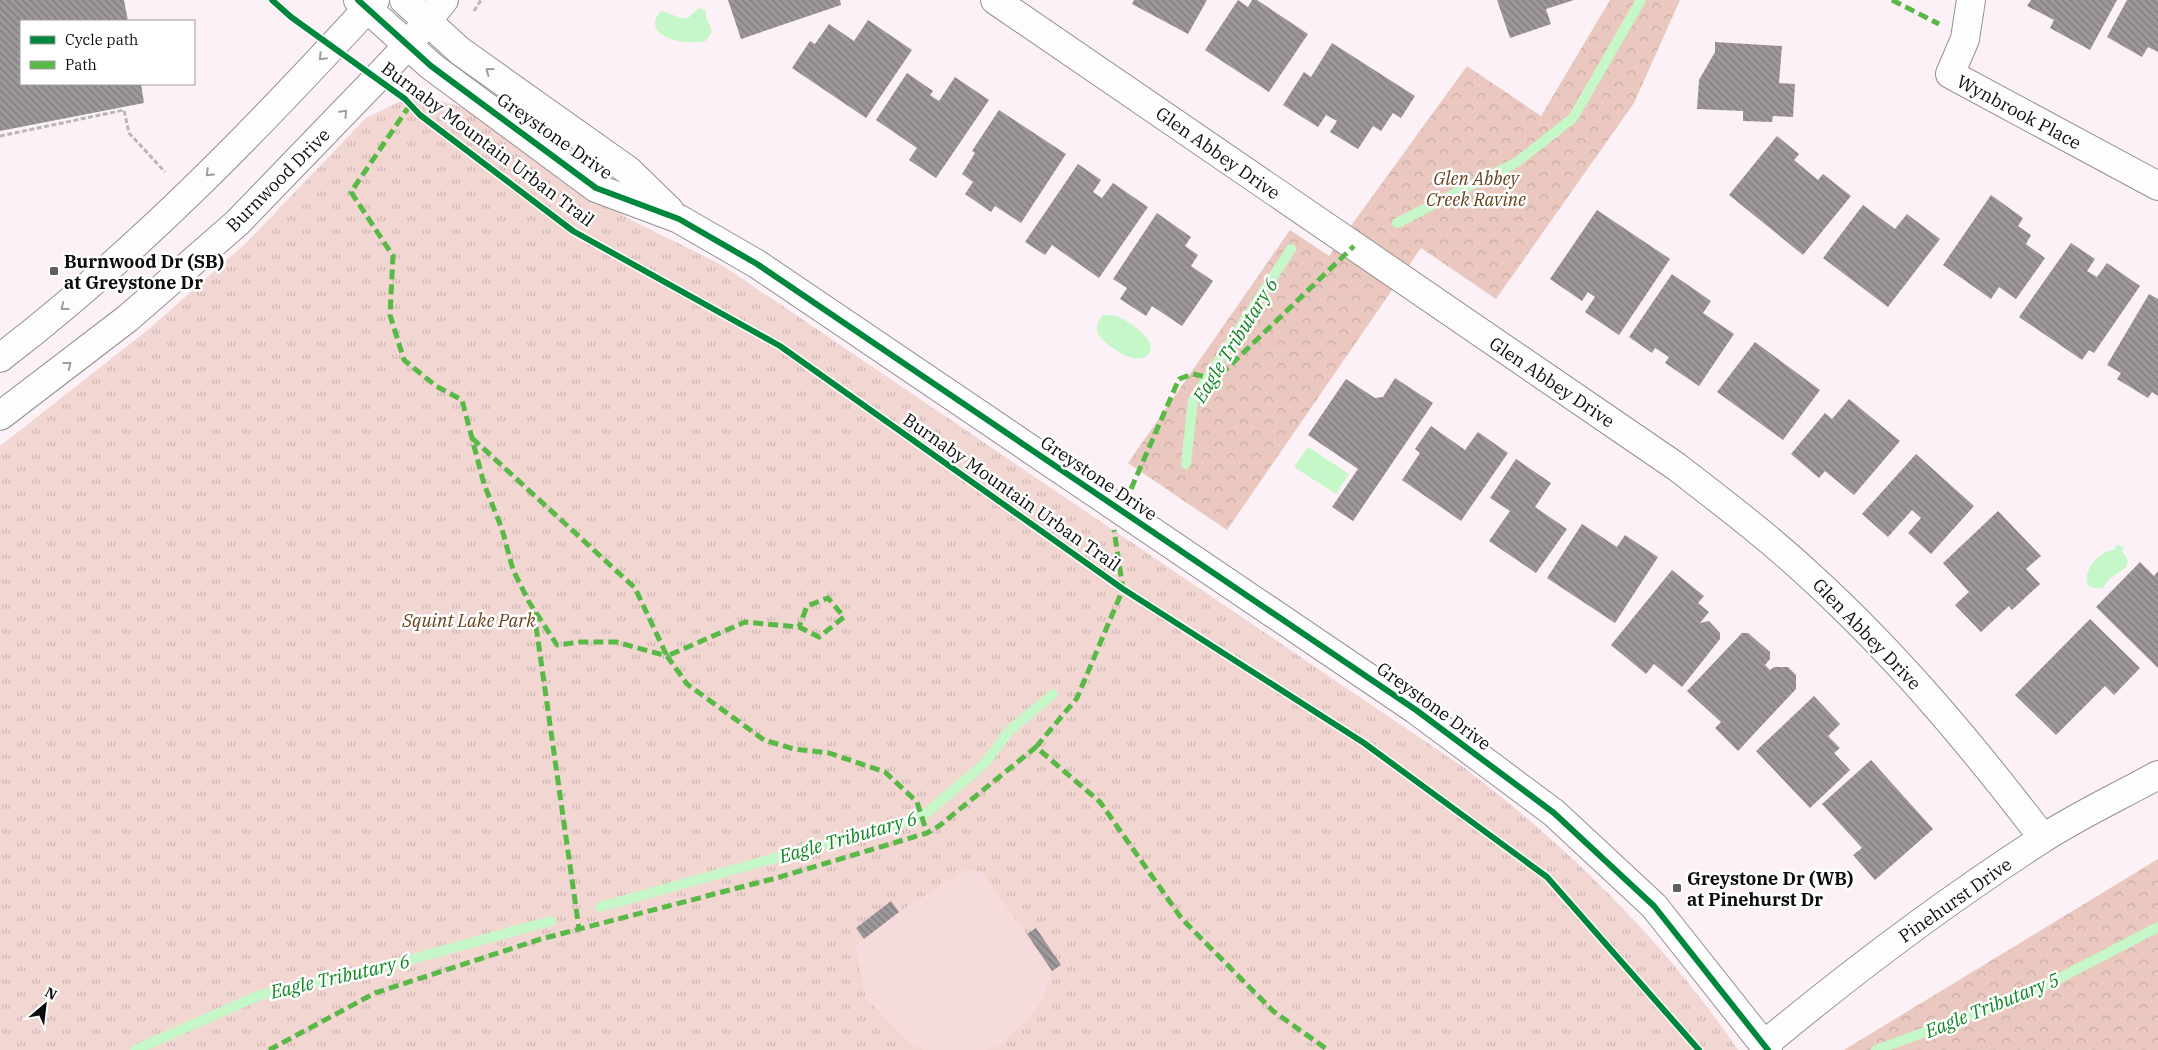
<svg xmlns="http://www.w3.org/2000/svg" width="2158" height="1050" font-family="'IBM Plex Serif',serif">
	<style>
		.forest { fill: url(#forest-crowns) }
		.park { fill: url(#park-tufts) }
		.pitch { fill: #f6dbdc }
		.water { fill: #c6f7c8 }
		.lines { fill: none; stroke-linecap: round; stroke-linejoin: round }
		.stream { stroke: #c6f7c8; stroke-width: 10 }
		.building { fill: url(#building-back-hatch) }
		.minor-casing { stroke: #949092; stroke-width: 30 }
		.tertiary-casing { stroke: #949092; stroke-width: 30 }
		.path { stroke: #b8b6b7; stroke-width: 3; stroke-dasharray: 5 2.5; stroke-linecap: butt }
		.minor { stroke: #fefdfe; stroke-width: 28 }
		.tertiary { stroke: #fefdfe; stroke-width: 28 }
		.quiet { stroke: #58b947; stroke-width: 5; stroke-dasharray: 10 5; stroke-linecap: butt }
		.cycleway-casing { stroke: #fff; stroke-width: 9 }
		.cycleway { stroke: #00873e; stroke-width: 6 }
		.oneway { stroke: #9e9d9e }
		.poi-dot { fill: #605d5f; stroke: #fff; stroke-width: 2 }
		.labels { text-anchor: middle; dominant-baseline: central; stroke-width: 5; stroke-linejoin: round; paint-order: stroke }
		.street-label { font-size: 18px; fill: #0d0d0d; stroke: #fff }
		.park-label { font-size: 18px; font-style: italic; fill: #67411a; stroke: #fff }
		.poi-label { font-size: 18px; font-weight: bold; fill: #0d0d0d; stroke: #fff; text-anchor: start }
		.water-label { font-size: 19px; font-style: italic; fill: #118723; stroke: #fff }
	</style>
	<defs>
		<pattern id="forest-crowns" width="20" height="18" patternUnits="userSpaceOnUse" patternTransform="scale(1.25)"><rect width="20" height="18" fill="#eac8c0"/><path d="M2 6a3 3 0 1 1 6 0M12 15a3 3 0 1 1 6 0" fill="none" stroke="#c8aba4"/></pattern>
		<pattern id="park-tufts" width="24" height="20" patternUnits="userSpaceOnUse" patternTransform="scale(1.25)"><rect width="24" height="20" fill="#f2d6d2"/><path d="M3 7l-1-3M5 7V3M7 7l1-3M15 17l-1-3M17 17v-4M19 17l1-3" fill="none" stroke="#ceb6b3"/></pattern>
		<pattern id="building-back-hatch" width="6" height="6" patternUnits="userSpaceOnUse" patternTransform="scale(1.25)"><rect width="6" height="6" fill="#9e979b"/><path d="M-1 5l2 2M0 0l6 6M5-1l2 2" fill="none" stroke="#7f7a7d"/></pattern>
	</defs>
	<rect width="100%" height="100%" fill="#fbf1f6"/>
	<g class="forest">
		<path d="M1610,0H1680L1634,103L1496,299L1421,248L1227,530L1128,463L1290,230L1329,256L1467,66L1541,116Z"/>
		<path d="M2158,859V1050H1844Z"/>
	</g>
	<path class="park" d="M426,97L458,106L483,118L557,172L631,220L722,265L1466,769C1570,849 1664,941 1738,1050H0V446L149,329L245,244L366,118L405,99Z"/>
	<path class="pitch" d="M966,869L982,872L1052,971L1044,997L1029,1018L999,1046L986,1050H924L913,1046L866,999L855,945L899,912Z"/>
	<g class="water">
		<path d="M699,8L706,11V17L712,31L706,41C693,45 656,41 655,24C655,18 658,14 662,11L681,18H688Z"/>
		<path d="M1104,315C1109,315 1114,315 1119,317C1130,322 1164,344 1145,357C1133,365 1102,343 1097,332C1095,325 1099,319 1104,315Z"/>
		<path d="M1308,447L1349,474L1336,494L1294,467Z"/>
		<path d="M2116,545L2124,547L2122,550L2128,561L2125,568L2109,579L2103,588C2078,592 2086,568 2098,557C2103,553 2109,551 2115,549Z"/>
	</g>
	<g class="lines">
		<g class="stream">
			<path d="M1397,223L1517,162L1573,118L1641,0"/>
			<path d="M1186,464L1193,400L1291,249"/>
			<path d="M600,907L922,817L984,764L1010,730L1053,694"/>
			<path d="M135,1050L260,995L405,961L551,921"/>
			<path d="M1876,1050L2031,993L2158,927"/>
		</g>
	</g>
	<g class="building">
		<path d="M0,0H124L128,21H21V84H141L144,103L0,131Z"/>
		<path d="M728,0H840L841,5L741,39Z"/>
		<path d="M1134,0H1207L1188,34L1132,4Z"/>
		<path d="M1238,0L1248,7L1252,0H1257L1308,34L1269,92L1205,50Z"/>
		<path d="M1497,0H1574L1546,9L1551,24L1510,38Z"/>
		<path d="M2031,0H2117L2090,50L2050,28L2054,20L2027,6Z"/>
		<path d="M2127,0H2158V52L2148,47L2142,57L2107,37Z"/>
		<path d="M868,20L912,50L866,118L792,68L810,41L815,44L829,24L854,41Z"/>
		<path d="M1715,42L1782,46L1779,83L1795,84L1793,117L1773,116L1772,122L1743,121V111L1697,109L1699,80L1715,52Z"/>
		<path d="M1332,43L1415,96L1401,118L1393,113L1381,131L1373,126L1358,149L1330,132L1337,121L1326,115L1318,127L1283,105L1304,72L1311,77Z"/>
		<path d="M907,73L933,91L930,95L939,101L955,77L989,100L936,178L909,160L917,148L876,120Z"/>
		<path d="M999,110L1066,154L1021,223L995,206L991,212L965,194L973,182L962,174L975,153L972,151Z"/>
		<path d="M1777,136L1799,154L1794,160L1818,180L1823,174L1851,196L1803,255L1729,195Z"/>
		<path d="M1078,164L1101,180L1093,192L1102,198L1113,183L1148,207L1099,278L1052,245L1045,255L1025,242Z"/>
		<path d="M1991,195L2023,218L2018,226L2031,235L2026,244L2045,258L2016,299L1999,287L1991,299L1943,265Z"/>
		<path d="M1863,205L1895,229L1907,214L1940,239L1888,307L1823,258Z"/>
		<path d="M1597,210L1670,259L1619,335L1585,312L1595,297L1588,292L1582,301L1550,279Z"/>
		<path d="M1157,213L1191,237L1185,246L1198,255L1191,266L1213,281L1182,326L1152,306L1146,316L1120,299L1127,288L1113,279Z"/>
		<path d="M2071,243L2095,259L2087,271L2097,277L2107,263L2140,286L2094,353L2089,350L2082,360L2019,317Z"/>
		<path d="M1672,274L1711,301L1703,313L1734,334L1699,386L1665,363L1669,357L1655,348L1652,353L1629,337Z"/>
		<path d="M2149,294L2158,299V396L2152,392L2148,398L2117,379L2121,373L2107,365Z"/>
		<path d="M1755,342L1820,390L1783,440L1717,392Z"/>
		<path d="M1395,378L1433,403L1353,521L1332,507L1358,469L1308,435L1346,379L1375,398L1383,397Z"/>
		<path d="M1849,399L1900,441L1854,495L1825,471L1819,478L1791,454L1825,413L1832,419Z"/>
		<path d="M1431,426L1465,450L1478,432L1508,453L1461,521L1402,480L1420,453L1415,449Z"/>
		<path d="M1916,454L1974,506L1931,554L1908,533L1921,518L1912,510L1888,537L1862,514Z"/>
		<path d="M1516,459L1551,483L1535,507L1567,529L1536,573L1489,541L1510,511L1490,498Z"/>
		<path d="M1998,511L2041,556L2026,569L2040,584L2012,610L2009,606L1981,632L1955,605L1969,592L1943,563Z"/>
		<path d="M1582,524L1617,547L1625,535L1658,557L1615,623L1547,578Z"/>
		<path d="M2140,562L2154,576L2158,571V668L2096,607Z"/>
		<path d="M1672,570L1704,596L1698,603L1709,612L1700,623L1709,621L1720,633V639L1682,687L1654,664L1646,674L1611,645Z"/>
		<path d="M2090,619L2140,668L2114,695L2105,686L2056,735L2015,695Z"/>
		<path d="M1742,633H1748L1770,652V659L1765,665L1770,670L1774,667H1788L1796,675V689L1738,751L1715,728L1721,722L1687,691Z"/>
		<path d="M1814,696L1840,724L1828,736L1840,748L1834,753L1850,770L1810,808L1756,751Z"/>
		<path d="M1871,760L1933,829L1875,880L1853,855L1862,848L1822,804Z"/>
		<path d="M891,901L899,912L864,939L856,928Z"/>
		<path d="M1036,928L1061,965L1052,971L1027,934Z"/>
	</g>
	<g class="lines">
		<defs>
			<g id="minor">
				<path d="M995,0L1677,467C1722,502 1767,536 1809,575C1896,654 1972,745 2043,838"/>
				<path d="M1971,0L1965,39L1950,74L2158,186"/>
				<path d="M1765,1044C1853,971 1946,901 2042,839C2079,815 2120,796 2158,775"/>
			</g>
			<g id="tertiary">
				<path d="M358,0L431,66L596,188L679,219L757,264L1416,710L1554,813L1654,906L1768,1050"/>
				<path d="M404,0L460,51L629,171L670,211"/>
				<path d="M0,358C137,253 259,127 375,0"/>
				<path d="M0,416L128,318L237,223L377,78L408,45L444,0"/>
			</g>
		</defs>
		<use href="#minor" class="minor-casing"/>
		<use href="#tertiary" class="tertiary-casing"/>
		<g class="path">
			<path d="M474,11L481,0"/>
			<path d="M0,136L124,110L129,133L165,172"/>
		</g>
		<use href="#minor" class="minor"/>
		<use href="#tertiary" class="tertiary"/>
		<g class="quiet">
			<path d="M1892,0L1939,24"/>
			<path d="M410,105L351,192L393,256L390,315L404,360L436,386L462,400L484,484L502,529L513,570L529,602L557,645L580,642H616L667,656L687,684L764,740L794,749L829,753L885,772L917,802L927,833"/>
			<path d="M472,438L635,588L667,656L745,622L799,627L819,637L844,617L828,598L807,606L799,627"/>
			<path d="M1131,489L1179,379L1193,374L1216,379L1354,246"/>
			<path d="M534,612L579,929"/>
			<path d="M1036,747L1077,698L1123,589L1114,530"/>
			<path d="M269,1050L375,993L541,939L780,877L927,833L939,826L1036,747L1100,802L1182,919L1273,1011L1328,1050"/>
		</g>
		<defs>
			<g id="cycleway">
				<path d="M272,0L291,17L405,99L420,115L573,231L780,346L1123,589L1364,743L1547,877L1699,1050"/>
				<path d="M358,0L431,66L596,188L679,219L757,264L1416,710L1554,813L1654,906L1768,1050"/>
			</g>
		</defs>
		<use href="#cycleway" class="cycleway-casing"/>
		<use href="#cycleway" class="cycleway"/>
	</g>
	<defs><path id="oneway-chevron" d="M-2-3.5L2.5 0L-2 3.5" fill="none" stroke-width="1.6" stroke-linecap="round" stroke-linejoin="round" transform="scale(1.25)"/></defs>
	<g class="oneway">
		<use href="#oneway-chevron" transform="translate(322 57) rotate(134)"/>
		<use href="#oneway-chevron" transform="translate(489 71) rotate(-144)"/>
		<use href="#oneway-chevron" transform="translate(344 113) rotate(-47)"/>
		<use href="#oneway-chevron" transform="translate(209 173) rotate(136)"/>
		<use href="#oneway-chevron" transform="translate(64 307) rotate(142)"/>
		<use href="#oneway-chevron" transform="translate(68 365) rotate(-38)"/>
	</g>
	<g class="poi-dot">
		<rect x="49" y="266" width="10" height="10" rx="2.5"/>
		<rect x="1672" y="883" width="10" height="10" rx="2.5"/>
	</g>
	<g class="labels">
		<g class="street-label">
			<text transform="translate(2019 112) rotate(28)">Wynbrook Place</text>
			<text transform="translate(555 136) rotate(35)">Greystone Drive</text>
			<text transform="translate(488 144) rotate(37)">Burnaby Mountain Urban Trail</text>
			<text transform="translate(1218 153) rotate(35)">Glen Abbey Drive</text>
			<text transform="translate(278 180) rotate(-45)">Burnwood Drive</text>
			<text transform="translate(1552 382) rotate(34)">Glen Abbey Drive</text>
			<text transform="translate(1099 478) rotate(34)">Greystone Drive</text>
			<text transform="translate(1012 492) rotate(35)">Burnaby Mountain Urban Trail</text>
			<text transform="translate(1867 634) rotate(46)">Glen Abbey Drive</text>
			<text transform="translate(1434 706) rotate(36)">Greystone Drive</text>
			<text transform="translate(1955 900) rotate(-35)">Pinehurst Drive</text>
		</g>
		<g class="park-label">
			<text x="1476" y="178">Glen Abbey<tspan x="1476" dy="21">Creek Ravine</tspan></text>
			<text x="469" y="620">Squint Lake Park</text>
		</g>
		<g class="poi-label">
			<text x="64" y="261">Burnwood Dr (SB)<tspan x="64" dy="21">at Greystone Dr</tspan></text>
			<text x="1687" y="878">Greystone Dr (WB)<tspan x="1687" dy="21">at Pinehurst Dr</tspan></text>
		</g>
		<g class="water-label">
			<text transform="translate(1235 340) rotate(-58)">Eagle Tributary 6</text>
			<text transform="translate(848 837) rotate(-16)">Eagle Tributary 6</text>
			<text transform="translate(340 976) rotate(-13)">Eagle Tributary 6</text>
			<text transform="translate(1992 1005) rotate(-22)">Eagle Tributary 5</text>
		</g>
	</g>
	<rect x="20" y="20" width="175" height="65" fill="#ffffff" stroke="#9e9e9e"/>
	<rect x="30" y="36" width="25" height="8" fill="#00873e" stroke="#9e9e9e"/>
	<text x="65" y="45" font-size="15" fill="#0d0d0d">Cycle path</text>
	<rect x="30" y="61" width="25" height="8" fill="#58b947" stroke="#9e9e9e"/>
	<text x="65" y="70" font-size="15" fill="#0d0d0d">Path</text>
	<g transform="translate(45 1005) rotate(28)" stroke="#ffffff" stroke-width="4" paint-order="stroke">
	<path d="M0-4L9 19L0 12L-9 19Z" fill="#0d0d0d"/>
	<text y="-8" font-size="14" font-weight="bold" text-anchor="middle" fill="#0d0d0d">N</text>
	</g>
</svg>
